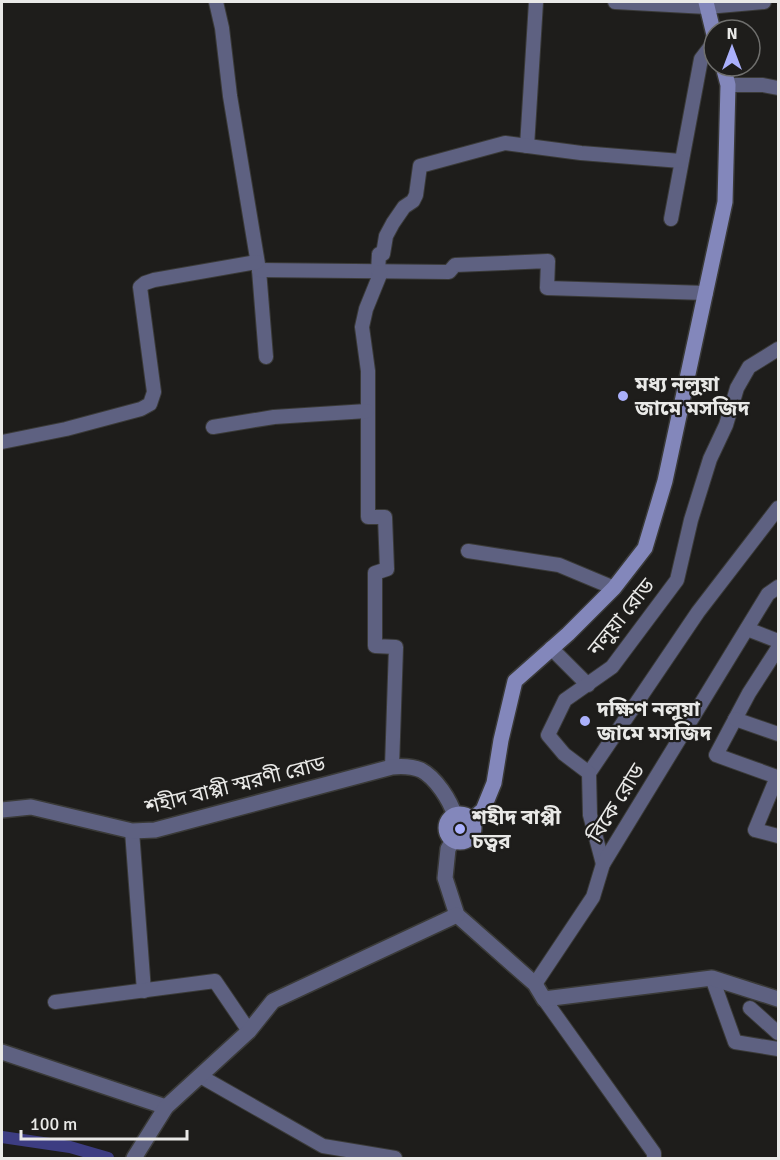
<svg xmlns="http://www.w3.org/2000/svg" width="780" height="1160" font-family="Signika,'Noto Sans Bengali',sans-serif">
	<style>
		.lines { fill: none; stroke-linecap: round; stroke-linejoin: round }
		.canal { stroke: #3d3d82; stroke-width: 12 }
		.minor-casing { stroke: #3a3a38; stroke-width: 16 }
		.tertiary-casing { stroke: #3a3a38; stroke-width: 18 }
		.secondary-casing { stroke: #3a3a38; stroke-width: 18 }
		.minor { stroke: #5e6181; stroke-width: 14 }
		.tertiary { stroke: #5e6181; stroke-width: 15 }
		.secondary { stroke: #8387bb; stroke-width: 15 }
		.poi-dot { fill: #aab0fb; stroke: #1e1d1b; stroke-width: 2 }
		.labels { text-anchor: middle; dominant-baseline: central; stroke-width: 4.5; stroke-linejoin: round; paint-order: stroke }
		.poi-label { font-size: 21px; font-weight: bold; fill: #e9e9e7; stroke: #1e1d1b; text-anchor: start }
		.street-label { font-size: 21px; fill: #e9e9e7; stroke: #1e1d1b }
	</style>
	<rect width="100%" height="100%" fill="#1e1d1b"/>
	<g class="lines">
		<path class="canal" d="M2,1137L70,1147L108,1158"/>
		<defs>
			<g id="minor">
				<path d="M216,2L222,28L230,96L259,270L266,357"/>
				<path d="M615,2L707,7L764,2"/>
				<path d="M728,85H763L778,88"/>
				<path d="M527,146L536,2"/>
				<path d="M671,219L701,59L714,42"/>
				<path d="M259,270L449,272L455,265L548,261L547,288L706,293"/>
				<path d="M378,272L379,254H383L386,236L393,223L404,207L413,201L416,195L420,166L505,143L581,153L681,161"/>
				<path d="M381,272L366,309L362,327L368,371V517H385L387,569L375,573V646L396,647L392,767"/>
				<path d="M213,427L274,417L367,411"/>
				<path d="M2,442L66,429L141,409L150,404L154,392L140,287L145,283L154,280L257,262"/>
				<path d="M468,551L559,565L614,588"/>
				<path d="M747,629L778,641"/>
				<path d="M551,648L588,685"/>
				<path d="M778,648L749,693L716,755L777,777L755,830L778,836"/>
				<path d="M735,719L778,734"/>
				<path d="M589,773L698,612L778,508"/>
				<path d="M132,831L144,991"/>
				<path d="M603,864L590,815L589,773L564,754L548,735L565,700L612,667L677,580L691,520L710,459L726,425L737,388L749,367L778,349"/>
				<path d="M712,978L735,1042L778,1049"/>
				<path d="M535,984L593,897L603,864L768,594L778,587"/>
				<path d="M544,999L654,1153V1158"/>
				<path d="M55,1002L215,981L249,1031"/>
				<path d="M750,1008L778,1033"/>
				<path d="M200,1076L323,1146L395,1158"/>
			</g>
			<g id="tertiary">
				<path d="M2,810L31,807L132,831L155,830L392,767C402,766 411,766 421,770C436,778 450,800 455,816"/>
				<path d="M453,840L448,849L445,878L457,915L535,984L544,999L712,978L778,999"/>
				<path d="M2,1052L166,1107"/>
				<path d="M134,1158L166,1107L249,1031L273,1001L457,915"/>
			</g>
			<g id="secondary">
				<path d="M706,2L714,35"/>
				<circle cx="460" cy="828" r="14"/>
				<path d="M471,820L483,810L494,783L501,740L515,681L568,634L614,588L645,548L665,481L725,202L728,85L723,66"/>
			</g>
		</defs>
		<use href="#minor" class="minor-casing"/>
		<use href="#tertiary" class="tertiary-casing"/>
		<use href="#secondary" class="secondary-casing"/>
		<use href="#minor" class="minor"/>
		<use href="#tertiary" class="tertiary"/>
		<use href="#secondary" class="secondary"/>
	</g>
	<g class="poi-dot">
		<circle cx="623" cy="396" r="6"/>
		<circle cx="585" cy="721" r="6"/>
		<circle cx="460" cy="829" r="6"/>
	</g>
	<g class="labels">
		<g class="poi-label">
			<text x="635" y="384">মধ্য নলুয়া<tspan x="635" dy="24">জামে মসজিদ</tspan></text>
			<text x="597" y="709">দক্ষিণ নলুয়া<tspan x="597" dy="24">জামে মসজিদ</tspan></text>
			<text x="472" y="817">শহীদ বাপ্পী<tspan x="472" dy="24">চত্বর</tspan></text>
		</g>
		<g class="street-label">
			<text transform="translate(621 617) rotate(-51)">নলুয়া রোড</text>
			<text transform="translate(235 785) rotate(-14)">শহীদ বাপ্পী স্মরণী রোড</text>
			<text transform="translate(616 803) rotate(-58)">বিকে রোড</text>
		</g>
	</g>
	<rect width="780" height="1160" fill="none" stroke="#e9e9e7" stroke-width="6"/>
	<g transform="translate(732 48)"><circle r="28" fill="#1e1d1b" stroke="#6f6f6d" stroke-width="1.5"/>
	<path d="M0-4.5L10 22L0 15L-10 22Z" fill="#aab0fb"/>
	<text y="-9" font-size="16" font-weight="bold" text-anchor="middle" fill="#e9e9e7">N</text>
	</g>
	<path d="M21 1130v9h166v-9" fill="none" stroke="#e9e9e7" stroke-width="3"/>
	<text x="30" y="1130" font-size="18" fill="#e9e9e7" stroke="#1e1d1b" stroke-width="4.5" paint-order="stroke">100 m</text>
</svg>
